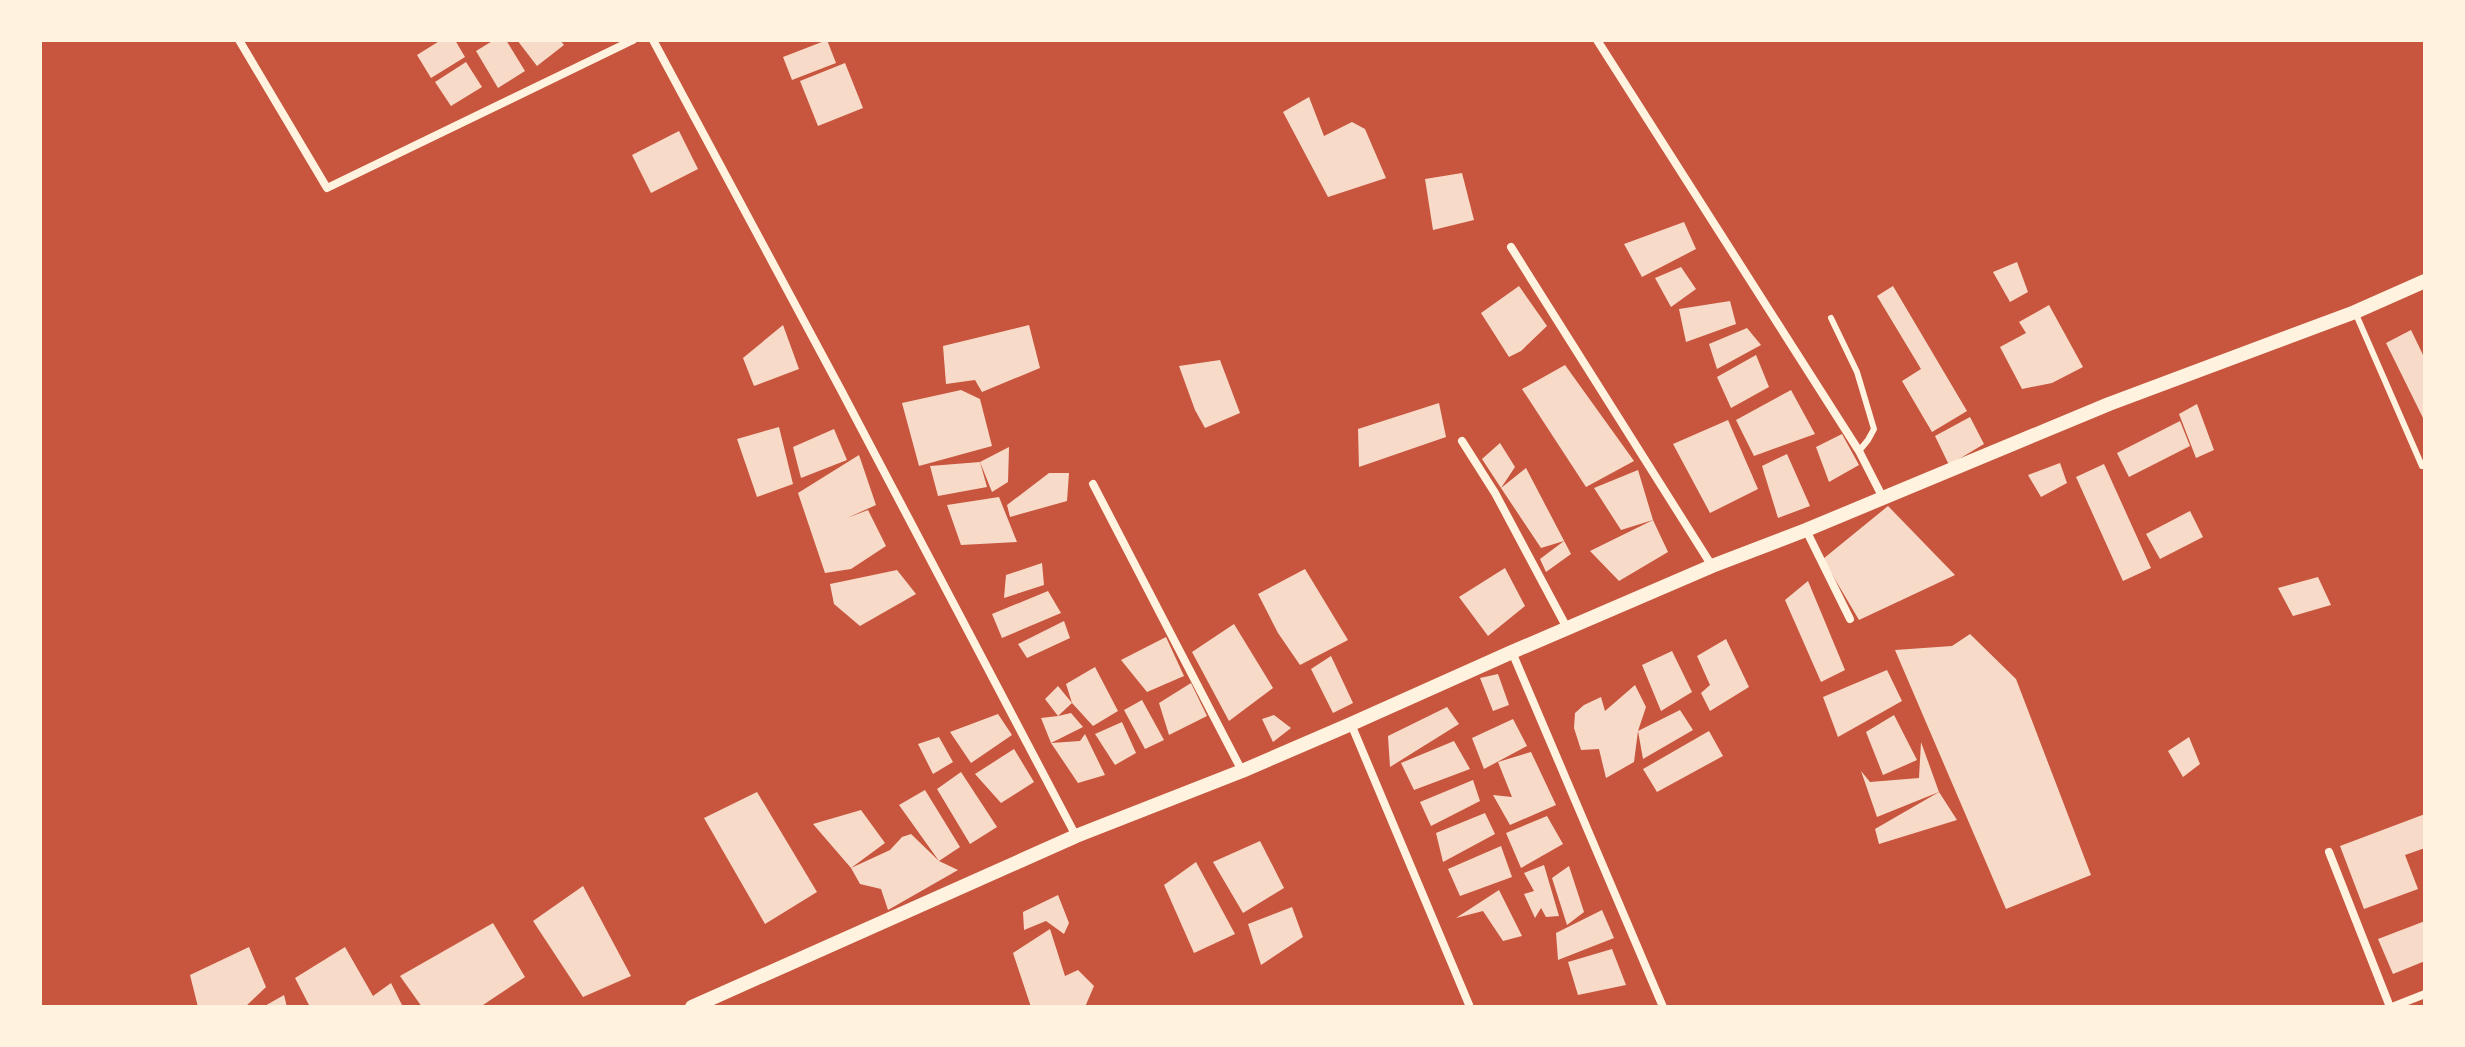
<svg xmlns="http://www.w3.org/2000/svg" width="2465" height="1047" font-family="'Fira Sans',sans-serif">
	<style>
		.building { fill: #f7dbc8 }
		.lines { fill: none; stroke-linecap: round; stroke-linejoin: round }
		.service { stroke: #fff3e0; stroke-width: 6 }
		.minor { stroke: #fff3e0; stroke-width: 8 }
		.tertiary { stroke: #fff3e0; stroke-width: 14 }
	</style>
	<rect width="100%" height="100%" fill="#c8553d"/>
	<g class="building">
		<path d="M441,40H455L465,57L431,78L417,55Z"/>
		<path d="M494,40H506L525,71L498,88L476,51Z"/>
		<path d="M517,40H560L564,45L537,66Z"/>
		<path d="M827,40L836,63L792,80L783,57Z"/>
		<path d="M466,62L482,87L451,106L435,82Z"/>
		<path d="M845,63L863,108L818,126L800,81Z"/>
		<path d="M1309,97L1324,136L1352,122L1365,129L1386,178L1328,197L1283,112Z"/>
		<path d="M679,131L698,169L651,193L632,155Z"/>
		<path d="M1462,173L1474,220L1433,230L1425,179Z"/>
		<path d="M1684,222L1696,249L1642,277L1624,244Z"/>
		<path d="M2017,262L2028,292L2010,302L1993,272Z"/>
		<path d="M1681,267L1696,289L1671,307L1655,278Z"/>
		<path d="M1519,286L1547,326L1521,351L1509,357L1481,313Z"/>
		<path d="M1893,286L1967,411L1932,432L1902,381L1921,369L1877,296Z"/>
		<path d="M1730,301L1736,324L1686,342L1679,309Z"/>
		<path d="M2049,305L2083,367L2052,383L2022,389L2000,347L2026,333L2019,322Z"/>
		<path d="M783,325L799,369L754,386L743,358Z"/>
		<path d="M1029,325L1040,368L982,392L975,380L946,384L943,346Z"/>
		<path d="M1747,328L1761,345L1717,369L1709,344Z"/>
		<path d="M2411,330L2425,359V422L2386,343Z"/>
		<path d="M1756,355L1769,387L1731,408L1717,377Z"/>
		<path d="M1220,360L1240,413L1205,428L1195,410L1179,366Z"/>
		<path d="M1565,365L1634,461L1586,487L1522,389Z"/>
		<path d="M961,390L980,399L992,446L919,466L902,403Z"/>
		<path d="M1791,390L1815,434L1754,456L1736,420Z"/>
		<path d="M1439,403L1446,437L1359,467L1358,429Z"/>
		<path d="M2197,404L2214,450L2196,458L2179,414Z"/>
		<path d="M1970,417L1984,444L1949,465L1935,436Z"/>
		<path d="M1728,420L1758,489L1710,513L1673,444Z"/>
		<path d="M2180,421L2190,446L2129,477L2117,453Z"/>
		<path d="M779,427L793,484L757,497L737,439Z"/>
		<path d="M834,429L847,460L801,478L793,447Z"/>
		<path d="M1842,434L1859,465L1829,482L1816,447Z"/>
		<path d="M1500,443L1515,467L1501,488L1526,468L1571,554L1546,572L1540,559L1564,541L1541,548L1501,488L1482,459Z"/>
		<path d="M1009,447L1008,482L992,492L980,462Z"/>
		<path d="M1787,454L1810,506L1778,518L1762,466Z"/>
		<path d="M859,455L876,505L847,518L868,510L886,546L851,569L825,573L798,493Z"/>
		<path d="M980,462L987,487L938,496L930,466Z"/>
		<path d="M2060,463L2067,483L2041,497L2028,475Z"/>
		<path d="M2104,464L2151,568L2123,581L2076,477Z"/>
		<path d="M1638,470L1653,520L1668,552L1619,581L1590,551L1653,520L1621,530L1594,488Z"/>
		<path d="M1049,473H1069L1067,501L1010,517L1007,505Z"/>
		<path d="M999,497L1017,542L961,545L947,505Z"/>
		<path d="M1888,506L1955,575L1859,620L1823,559Z"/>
		<path d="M2190,511L2203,537L2160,559L2146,534Z"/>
		<path d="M1042,563L1044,585L1004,598L1006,575Z"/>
		<path d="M1505,568L1525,606L1488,636L1459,597Z"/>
		<path d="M1305,569L1348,640L1300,665L1278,633L1258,594Z"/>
		<path d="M897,570L916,594L860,626L834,604L830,584Z"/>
		<path d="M2318,577L2331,605L2293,616L2278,588Z"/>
		<path d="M1808,581L1845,670L1821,682L1785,600Z"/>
		<path d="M1048,591L1061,613L1002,638L992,614Z"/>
		<path d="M1064,621L1070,638L1027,658L1018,644Z"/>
		<path d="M1234,624L1273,688L1229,721L1192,652Z"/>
		<path d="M1970,634L2016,679L2091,875L2006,909L1895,650L1952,646Z"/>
		<path d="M1166,637L1184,676L1147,692L1121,660Z"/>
		<path d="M1726,639L1749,687L1710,711L1701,693L1710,685L1697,656Z"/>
		<path d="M1672,651L1692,692L1661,711L1642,665Z"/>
		<path d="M1331,656L1353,703L1333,713L1311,669Z"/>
		<path d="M1095,667L1118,711L1093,726L1072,703L1058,716L1071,713L1083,727L1051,743L1041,718L1058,716L1045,699L1058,686L1072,703L1066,684Z"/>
		<path d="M1887,670L1902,701L1838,737L1823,697Z"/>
		<path d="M1498,674L1509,705L1493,711L1480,678Z"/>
		<path d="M1191,683L1207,716L1169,735L1159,703Z"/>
		<path d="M1635,685L1646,707L1638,731L1680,710L1693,730L1643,759L1638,731L1634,762L1606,778L1599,749L1581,750L1574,728L1575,713L1584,705L1601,697L1605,711Z"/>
		<path d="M1142,700L1164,740L1145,749L1124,710Z"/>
		<path d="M1447,707L1459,724L1390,767L1388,736Z"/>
		<path d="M998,714L1012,735L971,763L950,732Z"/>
		<path d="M1274,715L1291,728L1273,742L1262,719Z"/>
		<path d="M1894,715L1917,760L1883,775L1866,732Z"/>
		<path d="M1513,719L1527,746L1484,769L1472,738Z"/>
		<path d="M1122,722L1136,753L1115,765L1095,734Z"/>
		<path d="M1709,731L1723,756L1657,792L1643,769Z"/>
		<path d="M1085,734L1105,775L1078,783L1051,743L1080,741Z"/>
		<path d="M939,737L953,762L933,774L918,744Z"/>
		<path d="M2189,737L2200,764L2183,777L2168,751Z"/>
		<path d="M1454,741L1470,769L1414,790L1401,763Z"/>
		<path d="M1921,742L1939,792L1877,817L1861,771L1870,782L1919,778Z"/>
		<path d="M1014,749L1034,782L1001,803L975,774Z"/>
		<path d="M1531,752L1556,805L1510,825L1493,795L1512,797L1498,762Z"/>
		<path d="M961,772L997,827L970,844L937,789Z"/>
		<path d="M1473,780L1480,801L1431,826L1420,802Z"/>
		<path d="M925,790L960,847L939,861L958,870L888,910L881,889L860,884L851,868L813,824L861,810L885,843L851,868L890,850L902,837L911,834L939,861L899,805Z"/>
		<path d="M757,792L817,892L765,924L704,818Z"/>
		<path d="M1939,792L1957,820L1879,844L1875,829Z"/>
		<path d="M1485,813L1495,834L1443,862L1436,833Z"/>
		<path d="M2425,814V848L2405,855L2418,889L2364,909L2340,846Z"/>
		<path d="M1547,816L1563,844L1521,868L1506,833Z"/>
		<path d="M1260,841L1284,888L1243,913L1213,862Z"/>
		<path d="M1501,846L1512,877L1460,896L1448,869Z"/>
		<path d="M1196,862L1235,934L1194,953L1164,885Z"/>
		<path d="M1544,865L1559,916L1546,917L1541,908L1535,918L1524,894L1534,891L1524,873Z"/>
		<path d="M1569,866L1584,912L1567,925L1552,878Z"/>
		<path d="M583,886L631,976L583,997L533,921Z"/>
		<path d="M1499,890L1522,936L1503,941L1483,911L1456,918Z"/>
		<path d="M1058,895L1069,923L1064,934L1046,921L1024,930L1023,912Z"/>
		<path d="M1292,907L1303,937L1261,965L1248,924Z"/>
		<path d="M1602,910L1614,938L1558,960L1556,933Z"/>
		<path d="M2425,921V961L2393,974L2378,939Z"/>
		<path d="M493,923L525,977L480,1007H422L400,976Z"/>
		<path d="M1050,929L1065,976L1078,970L1094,986L1085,1007H1031L1013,953Z"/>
		<path d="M249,947L266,987L245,1007H198L190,975Z"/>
		<path d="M345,947L373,996L391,983L403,1007H310L295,978Z"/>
		<path d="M1612,949L1626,985L1578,995L1568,962Z"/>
		<path d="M284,995L287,1007H263Z"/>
	</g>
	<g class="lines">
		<g class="service">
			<path d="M2355,312L2422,466"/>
			<path d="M1831,318L1857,372L1874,429L1868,440L1859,451"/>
		</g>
		<g class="minor">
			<path d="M239,40L327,188L633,40"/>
			<path d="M653,40L841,390L1076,836"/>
			<path d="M1597,40L1859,451L1883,498"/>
			<path d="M1511,247L1712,566"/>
			<path d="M1462,441L1495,493L1567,628"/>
			<path d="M1093,484L1242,771"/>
			<path d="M1806,530L1850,619"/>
			<path d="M1512,652L1663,1007"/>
			<path d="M1351,724L1470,1007"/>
			<path d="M2329,852L2390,1007"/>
			<path d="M2392,1007L2425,994"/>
		</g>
		<path class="tertiary" d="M692,1007L1076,836L1242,771L1351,724L1512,652L1712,566L1806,530L2109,404L2355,312L2425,281"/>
	</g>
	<rect width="2465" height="1047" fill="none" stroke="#fff3e0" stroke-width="84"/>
</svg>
